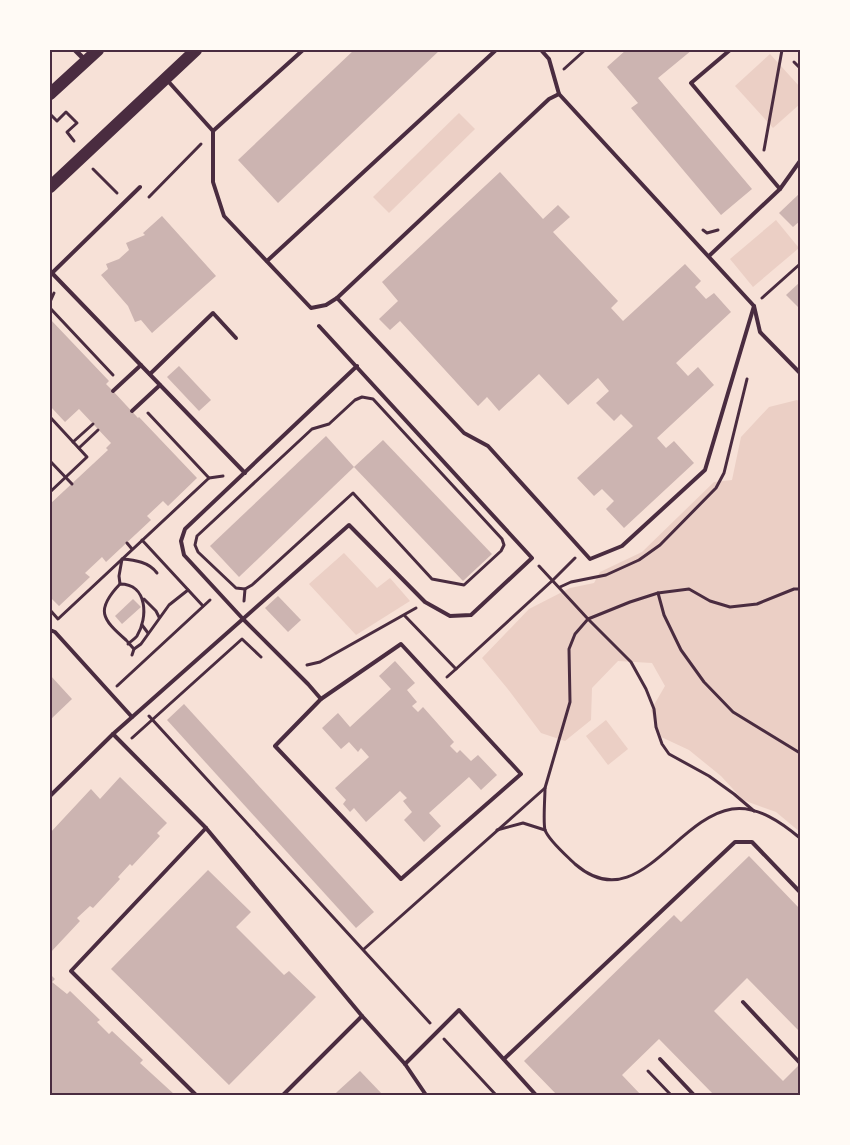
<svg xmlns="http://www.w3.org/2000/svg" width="850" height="1145" font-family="'DejaVu Sans',sans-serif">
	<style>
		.green { fill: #ebcfc5 }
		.building { fill: #ccb4b1 }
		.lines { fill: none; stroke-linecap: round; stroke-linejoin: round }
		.path { stroke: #4a2c40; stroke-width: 3 }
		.service { stroke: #4a2c40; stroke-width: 4 }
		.minor { stroke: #4a2c40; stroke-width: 5 }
		.primary { stroke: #4a2c40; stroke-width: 12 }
		.neatline { fill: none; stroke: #4a2c40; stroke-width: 2 }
	</style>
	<rect width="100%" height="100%" fill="#f7e1d7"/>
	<g class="green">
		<path d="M770,54L800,87V104L773,128L735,86Z"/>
		<path d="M459,113L475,129L389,213L373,197Z"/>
		<path d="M776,220L799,248L753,287L730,259Z"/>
		<path d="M797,400L800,402V832L776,812L743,800L721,776L689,750L659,736L651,710L665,686L652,663L618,661L592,688L591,720L565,741L541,733L507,688L482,658L529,609L570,588L594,583L600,572L642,552L714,482L732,480L741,437L769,407Z"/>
		<path d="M344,553L377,588L390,578L410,601L356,635L309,584Z"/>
		<path d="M606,720L628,749L608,765L586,736Z"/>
	</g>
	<g class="building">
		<path d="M354,50H440L278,203L238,160Z"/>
		<path d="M626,50H692L658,78L752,189L721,215L631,108L638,103L607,67Z"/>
		<path d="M500,172L543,219L558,205L570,217L553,232L618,301L611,308L623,321L685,264L701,281L695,287L706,299L714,293L731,312L676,363L688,376L698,367L714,385L657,438L666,448L674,441L694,463L624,528L606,509L614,501L602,489L594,496L577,478L633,426L621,414L614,421L596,403L609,391L598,378L568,405L539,374L499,411L487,397L478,406L400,321L390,330L379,319L398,301L382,282Z"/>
		<path d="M800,193V221L793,227L779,213Z"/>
		<path d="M162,216L216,276L152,333L141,320L135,322L128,306L101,275L108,269L106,264L119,259L129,250L126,243L145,235L143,233Z"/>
		<path d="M800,282V309L786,295Z"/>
		<path d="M50,319L109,381L106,384L113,391L138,418L139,417L197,478L168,506L163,501L147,516L151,520L106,562L102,557L85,573L90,577L59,606L50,597V504L108,450L106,448L111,443L79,409L65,422L50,406Z"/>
		<path d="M179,366L211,400L199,411L167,377Z"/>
		<path d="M326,436L354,467L239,577L210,546Z"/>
		<path d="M383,440L492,554L463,581L354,467Z"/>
		<path d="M278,596L301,620L288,632L265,608Z"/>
		<path d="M133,599L141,607L122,624L115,616Z"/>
		<path d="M395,661L415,683L407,690L417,702L412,706L418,712L423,707L454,742L450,746L457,753L460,750L471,761L478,755L497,775L481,790L469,777L429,813L441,826L424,842L404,820L412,812L403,801L407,798L400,791L366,822L354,808L350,812L343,804L346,800L335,788L369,757L361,748L358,752L349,742L341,749L322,728L338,713L350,727L391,689L379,676Z"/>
		<path d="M50,675L72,699L50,720Z"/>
		<path d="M184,704L374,912L356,928L167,720Z"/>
		<path d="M120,777L167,823L157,833L160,836L132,866L130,864L118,877L120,879L93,908L90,906L77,918L80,921L50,953V833L91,789L100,799Z"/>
		<path d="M749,856L800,909V1032L747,978L714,1011L783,1081L800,1064V1095H714L659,1039L622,1075L641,1095H557L524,1061L674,915L681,922Z"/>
		<path d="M208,870L251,912L236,927L284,975L289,971L316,997L229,1085L111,969Z"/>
		<path d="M50,974L55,979L52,982L67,994L70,991L100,1020L97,1022L109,1034L112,1031L143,1060L140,1063L175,1095H53L50,1092Z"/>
		<path d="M360,1071L383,1095H334L338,1091Z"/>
	</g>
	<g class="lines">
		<g class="path">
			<path d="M794,62L800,68"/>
			<path d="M564,69L585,50"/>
			<path d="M50,114L57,121L66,112L77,123L67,132L74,141"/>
			<path d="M764,150L782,50"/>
			<path d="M93,169L117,193"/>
			<path d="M149,197L201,144"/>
			<path d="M703,230L707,233L718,230"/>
			<path d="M762,298L800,264"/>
			<path d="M50,302L54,293"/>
			<path d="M50,308L113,375"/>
			<path d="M362,397L373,399L502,539L504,545L501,551L464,585L432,579L353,493L252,585L245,589L236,588L198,552L195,545L197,536L312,429L329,424L355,400Z"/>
			<path d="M50,417L87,457L50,492"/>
			<path d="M73,442L93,424"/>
			<path d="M79,448L98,430"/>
			<path d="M50,461L72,484"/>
			<path d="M209,478L223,476"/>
			<path d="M142,540L203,606"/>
			<path d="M127,543L132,549"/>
			<path d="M539,566L588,619L631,662L646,689L654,709L656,727L662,744L669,754L709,776L734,794L754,811"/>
			<path d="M120,584L119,576L122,559C135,560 149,562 157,573"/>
			<path d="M560,587L571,582L606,575L639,560L660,545L716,488L724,473L747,379"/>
			<path d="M658,593L664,615L681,650L704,682L733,712L800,753"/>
			<path d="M144,599L156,611L159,617"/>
			<path d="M244,601L245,589"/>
			<path d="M50,610L58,619L209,478L148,413"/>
			<path d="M405,616L456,669L553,580L575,558"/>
			<path d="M142,625L148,633"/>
			<path d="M128,644C131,641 135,639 137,636C148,618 148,584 120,584C95,610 102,619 126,640C129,643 131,646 134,649"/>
			<path d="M132,655L134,649L141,644L169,605L188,590"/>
			<path d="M307,665L320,662L416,608"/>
			<path d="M447,677L456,669"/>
			<path d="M117,686L210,600"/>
			<path d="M149,716L430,1023"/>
			<path d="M132,738L242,639L261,657"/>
			<path d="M545,788C545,797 543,822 545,830C549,841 567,856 575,864C637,918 675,818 732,809C757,805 782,823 800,838"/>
			<path d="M497,830L523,823L545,830"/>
			<path d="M364,949L545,788L570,702L569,649L575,634L588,619L630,602L658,593L689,589L710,601L730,607L757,604L794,589H800"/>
			<path d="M444,1039L496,1095"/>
			<path d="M648,1071L671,1095"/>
		</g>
		<g class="service">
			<path d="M541,50L549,59L559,94L754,306L760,332L800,373"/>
			<path d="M730,50L691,83L780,189"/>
			<path d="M799,50L800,51"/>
			<path d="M167,80L213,131V182L224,216L311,308L326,305L337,298"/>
			<path d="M559,94L549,99L337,298L464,433L488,446L590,559L622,546L705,470L754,306"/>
			<path d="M213,131L303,50"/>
			<path d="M709,256L780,189L800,161"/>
			<path d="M267,261L496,50"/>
			<path d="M50,271L245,473"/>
			<path d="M52,273L140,187"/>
			<path d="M150,374L213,313L236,338"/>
			<path d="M113,391L141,365"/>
			<path d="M132,411L160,385"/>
			<path d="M50,630L55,632L132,717"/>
			<path d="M401,644L521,774L401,879L275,746L321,699Z"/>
			<path d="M321,699L308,684L243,619L184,555L181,541L185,529L357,366"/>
			<path d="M113,734L206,828L362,1016L405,1064L426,1095"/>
			<path d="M50,796L113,734L349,525L425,602L450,616L471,615L532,558L319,326"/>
			<path d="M743,1002L800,1063"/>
			<path d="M504,1059L735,842H752L800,892"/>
			<path d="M660,1059L694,1095"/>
			<path d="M405,1064L459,1010L536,1095"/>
			<path d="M196,1095L71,971L206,828"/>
			<path d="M283,1095L362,1016"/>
		</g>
		<path class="minor" d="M75,50L86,61"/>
		<g class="primary">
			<path d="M50,94L98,50"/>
			<path d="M50,187L196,50"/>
		</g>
	</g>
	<rect width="850" height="1145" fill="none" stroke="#fffaf5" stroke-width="102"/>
	<rect x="51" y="51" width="748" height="1043" class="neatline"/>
</svg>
